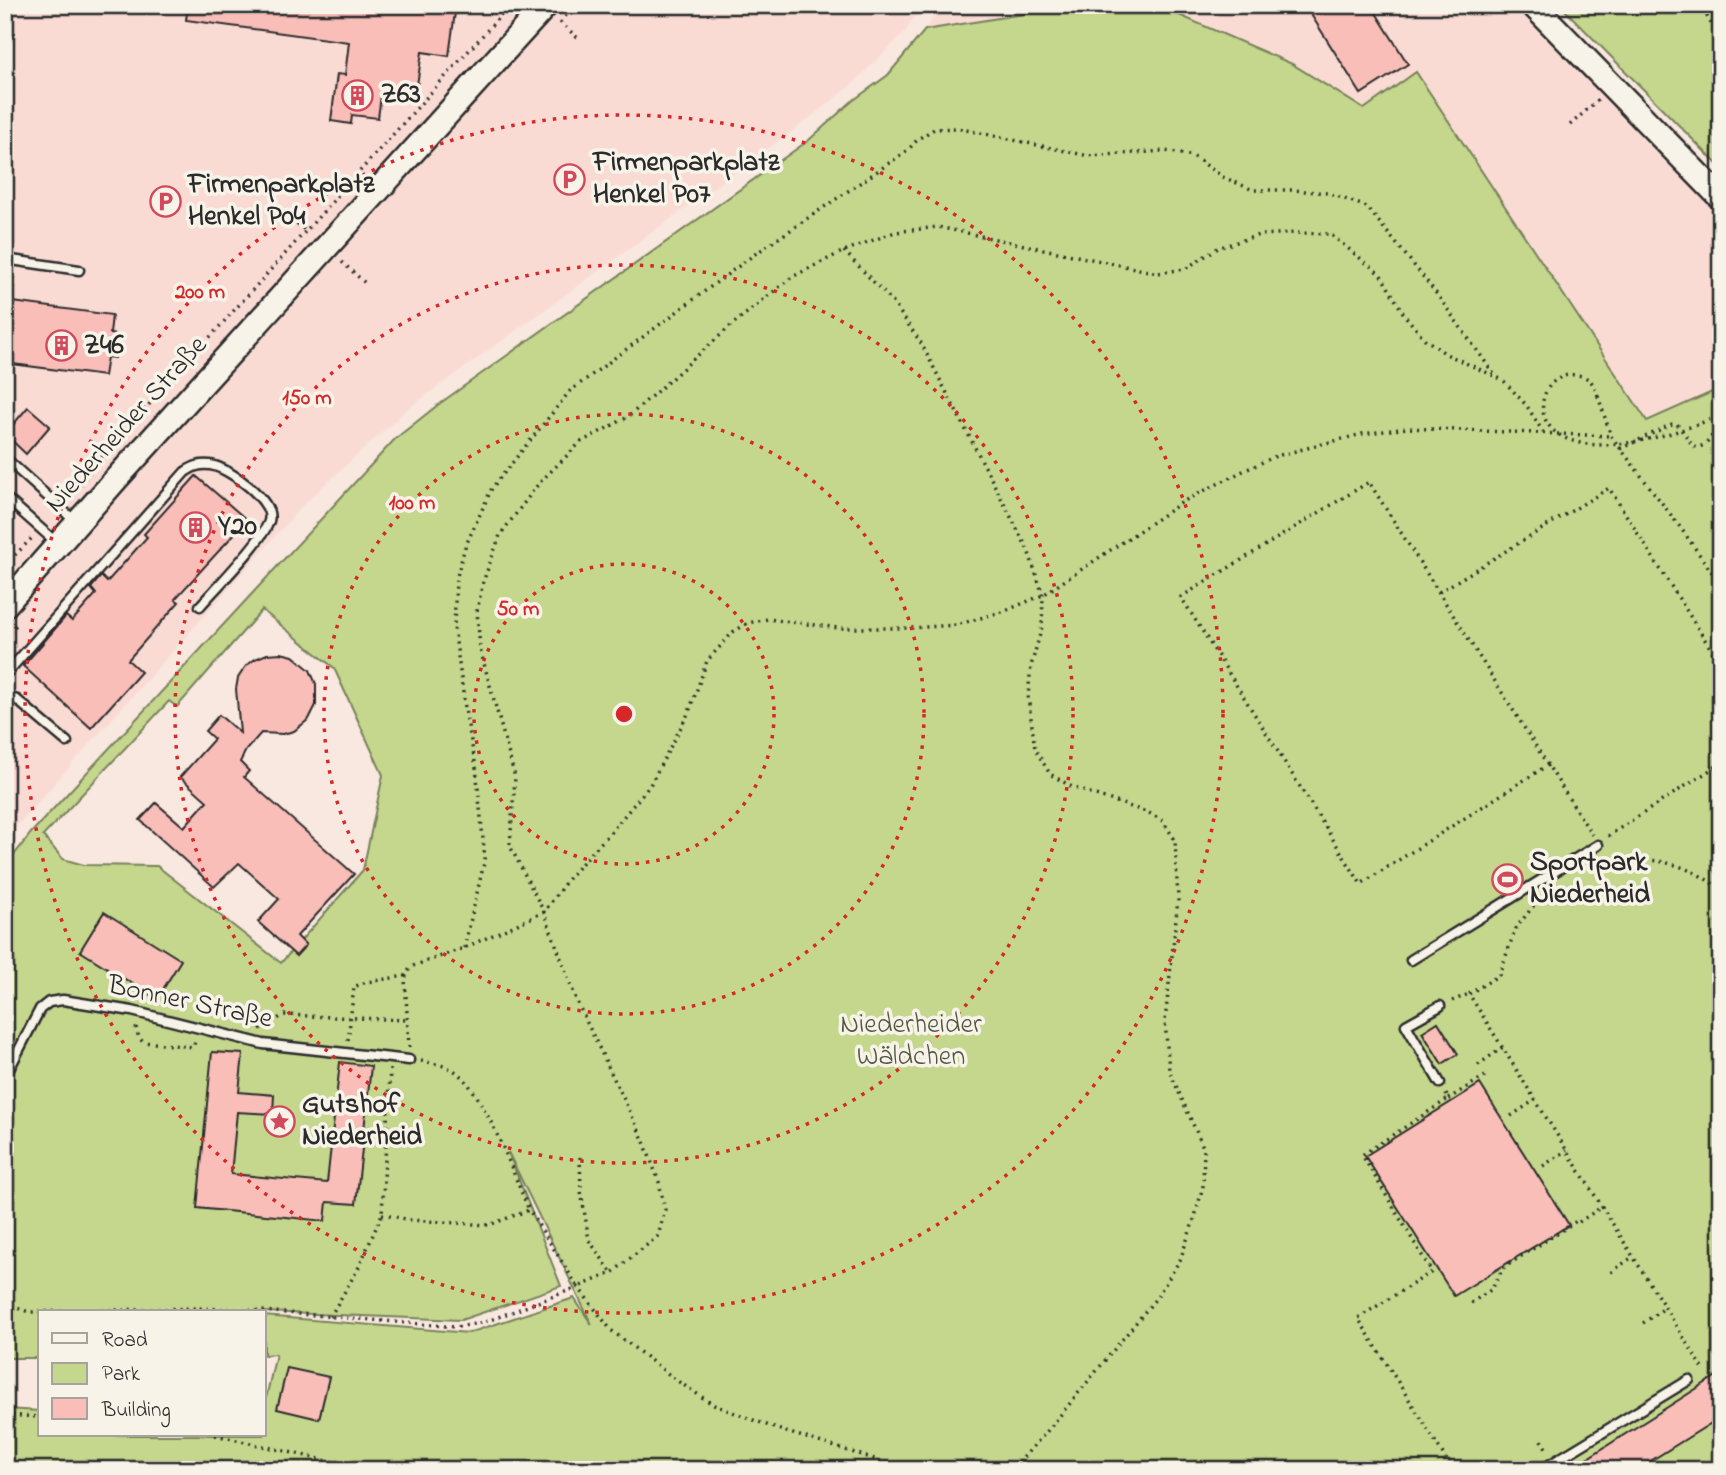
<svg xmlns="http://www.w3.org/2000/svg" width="1726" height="1475" font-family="'Indie Flower',sans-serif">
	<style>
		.built { fill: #f9dbd4 }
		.green { fill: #c4d78c; stroke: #78815c; stroke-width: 2; fill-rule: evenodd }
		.building { fill: #fabeb9; stroke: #2b2b2b; stroke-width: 2 }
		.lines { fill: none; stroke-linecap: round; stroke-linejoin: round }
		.lane-casing { stroke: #2b2b2b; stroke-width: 13 }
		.secondary-casing { stroke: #2b2b2b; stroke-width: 28 }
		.path { stroke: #2b2b2b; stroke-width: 3.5; stroke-dasharray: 2 5; stroke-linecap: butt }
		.lane { stroke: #f7f3e8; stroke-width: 8 }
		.secondary { stroke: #f7f3e8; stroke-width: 23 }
		.path-bridge { stroke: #2b2b2b; stroke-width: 3.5; stroke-dasharray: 2 5; stroke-linecap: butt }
		.ring { fill: none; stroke: #d62828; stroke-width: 3.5; stroke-dasharray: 3.5 7 }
		.labels { text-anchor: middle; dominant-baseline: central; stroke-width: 7; stroke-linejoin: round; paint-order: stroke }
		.poi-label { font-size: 28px; font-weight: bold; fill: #2b2b2b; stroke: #f7f3e8; text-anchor: start }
		.street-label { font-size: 28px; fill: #2b2b2b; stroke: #f7f3e8 }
		.park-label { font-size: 28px; fill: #515643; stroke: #f7f3e8 }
		.centre { fill: #d62828; stroke: #f7f3e8; stroke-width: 3.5 }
		.ring-label { font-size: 21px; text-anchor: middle; font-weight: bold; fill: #d62828; stroke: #f7f3e8; stroke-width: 7; stroke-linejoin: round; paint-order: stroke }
	</style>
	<rect width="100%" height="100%" fill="#f8e8df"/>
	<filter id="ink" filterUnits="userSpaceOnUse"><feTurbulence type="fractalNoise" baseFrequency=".0143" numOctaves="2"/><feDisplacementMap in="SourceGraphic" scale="14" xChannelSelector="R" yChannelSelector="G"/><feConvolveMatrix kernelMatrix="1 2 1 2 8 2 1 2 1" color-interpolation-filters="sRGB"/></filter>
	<g filter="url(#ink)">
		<g class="built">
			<path d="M5,5H923L904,33L848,88L799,126L406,410L303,505L5,839Z"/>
			<path d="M942,5H1078L925,30Z"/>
			<path d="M1156,5H1526L1721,202V388L1647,421L1417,72L1365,109L1292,64Z"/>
		</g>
		<g class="green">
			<path d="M1078,5H1156L1292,64L1364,109L1416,72L1647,421L1721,388V1470H38L5,1468V1409L40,1411V1435H264V1407L276,1354L264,1355V1316L469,1333L574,1298L592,1325L508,1152L561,1286L461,1320L264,1312H40V1358H5V867L31,833L395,439L439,404L809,140L851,102L888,75L925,30ZM262,610L334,668L383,775L363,870L281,963L157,866L84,865L63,859L43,836L169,701L177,707Z"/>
			<path d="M1560,5H1721V168Z"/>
		</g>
		<g class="building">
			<path d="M188,5H456L449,56L422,52L416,92L382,88L378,118L352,115L351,124L331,121L337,74L345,75L349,42L186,20Z"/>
			<path d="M1305,5H1371L1408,64L1361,94Z"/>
			<path d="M5,301L112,315L110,334L118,335L115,358L107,357L104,376L5,363Z"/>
			<path d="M28,407L50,426L26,454L5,434Z"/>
			<path d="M196,476L247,520L175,599L179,602L128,660L141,672L91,728L23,666L66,616L72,621L96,594L91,588L101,576L107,582L147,537L144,534Z"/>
			<path d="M281,653L293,656L310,670L316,684V705L309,719L294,731L283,734L261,733L246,750L240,762L249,771L244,777L354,874L297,936L306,945L296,956L258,922L279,899L239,863L214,887L140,820L156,803L184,827L207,801L180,777L214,739L205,731L219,715L240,733L236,689L238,678L246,666L255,659L267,654Z"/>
			<path d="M104,912L181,960L157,999L80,951Z"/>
			<path d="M1438,1022L1458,1054L1442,1064L1422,1032Z"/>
			<path d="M212,1052L243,1054L239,1092L274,1095L273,1114L237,1112L231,1174L327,1183L340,1062L371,1066L356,1204L327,1202L325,1221L197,1208Z"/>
			<path d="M1480,1084L1569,1225L1454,1296L1365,1156Z"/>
			<path d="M287,1368L329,1377L319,1419L277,1409Z"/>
			<path d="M1721,1373V1417L1636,1470H1569Z"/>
		</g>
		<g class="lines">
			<defs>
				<g id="lane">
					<path d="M5,259L79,270"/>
					<path d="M5,458L76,522"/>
					<path d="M5,497L58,544"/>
					<path d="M5,675L185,472C194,466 200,464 210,465C228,467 275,501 269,521C264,539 215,589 200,606"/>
					<path d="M5,696L17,700L67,742"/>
					<path d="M1411,960L1598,845"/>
					<path d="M5,1077L40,1009L49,1002L63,1000L132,1011L263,1044L409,1060"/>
					<path d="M1440,1083L1406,1025L1440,1006"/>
					<path d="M1541,1470L1689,1380"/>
				</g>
				<g id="secondary">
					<path d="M1533,5L1721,198"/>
					<path d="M5,605L117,478L546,5"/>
				</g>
			</defs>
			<use href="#lane" class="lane-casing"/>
			<use href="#secondary" class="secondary-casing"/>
			<g class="path">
				<path d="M1712,5L1705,13L1721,41"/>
				<path d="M629,8V5"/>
				<path d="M565,17L575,5"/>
				<path d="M560,22L580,40"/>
				<path d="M1570,125L1598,100"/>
				<path d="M281,210L306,231"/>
				<path d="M844,251L892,301L921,343L1028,550L1043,595L1042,627L1031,666L1028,696L1035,749L1050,774L1072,787L1149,813L1163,821L1175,840L1178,900L1165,1021L1169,1070L1204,1149L1203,1186L1195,1217L1180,1260L1157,1297L1049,1429L1012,1470"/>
				<path d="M342,262L365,283"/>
				<path d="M1598,396L1611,436L1680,527L1721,585"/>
				<path d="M1620,449L1672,424H1677L1694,447C1717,449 1718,412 1721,396"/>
				<path d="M76,490L98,461L510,5"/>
				<path d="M5,565L33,537"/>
				<path d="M1439,592L1609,488L1721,665"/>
				<path d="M5,637L18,623"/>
				<path d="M1548,765L1361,884L1181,597L1369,482L1592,835"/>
				<path d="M1608,836L1721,763"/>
				<path d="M1591,867C1638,853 1682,858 1721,890"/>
				<path d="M1538,900L1516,928L1499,975L1469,994L1704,1370"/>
				<path d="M464,948L485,859L476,767L466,715L454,627L456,580L465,547L492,488L570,391L755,254L907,151L918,139L934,129L957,128L1089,156L1165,151L1193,156L1223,177L1253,190H1293L1328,193L1367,207L1433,289L1494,374"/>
				<path d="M1452,1001L1469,994"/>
				<path d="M136,1027L139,1038L143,1042L193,1047L196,1039"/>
				<path d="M260,1029L284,1015L407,1020"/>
				<path d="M348,1040L354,987L366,982L406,976"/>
				<path d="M409,1047L405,979L407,972L413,966L464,948L544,912L570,876L610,833L650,785L689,712L707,661L733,632L748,623L768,619L839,628H911L956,625L1005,611L1043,595L1184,501L1241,472L1276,456L1362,434L1407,428L1611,436"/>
				<path d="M421,1061C432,1063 444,1065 453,1070C483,1087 514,1176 529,1210"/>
				<path d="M1478,1065L1503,1047"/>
				<path d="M1446,1094L1448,1099L1362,1155L1432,1272L1358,1318L1453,1470"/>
				<path d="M1448,1099L1485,1076"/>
				<path d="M1511,1116L1535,1100"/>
				<path d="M580,1157L581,1191L589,1240L612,1273"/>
				<path d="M1543,1166L1567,1150"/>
				<path d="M382,1214L410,1220L489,1225L529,1210L578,1287L612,1273L658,1236L665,1210L659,1182L643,1139L577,1002L544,912L510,846L515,777L480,649L477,611L483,582L500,535L539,483L581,442L628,417L733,324L792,277L844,251L895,232L938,227L1158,273L1185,269L1218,248L1259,235L1295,233L1330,234L1381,275L1405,316L1425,339L1446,354L1503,380L1527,406L1544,434"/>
				<path d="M1579,1222L1603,1206"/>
				<path d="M1611,1272L1634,1256"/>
				<path d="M1471,1303L1492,1289L1503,1268L1578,1220"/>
				<path d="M5,1304L29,1312L198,1308L250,1310L457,1327L485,1322L578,1287L611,1330L676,1380L714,1405L777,1429L910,1470"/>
				<path d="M330,1317L359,1267L382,1214L390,1069"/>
				<path d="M1643,1323L1666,1307"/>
				<path d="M5,1415L40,1417"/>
				<path d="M215,1435L367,1470"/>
				<path d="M1541,1440L1548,1451"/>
			</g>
			<use href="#lane" class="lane"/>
			<use href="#secondary" class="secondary"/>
			<path class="path-bridge" d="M1598,396C1595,387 1592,379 1582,376C1548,367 1529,409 1554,431C1592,463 1681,432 1721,415"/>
		</g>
	</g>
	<g class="ring">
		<circle cx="624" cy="714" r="150"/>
		<circle cx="624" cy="714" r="300"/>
		<circle cx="624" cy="714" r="449"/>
		<circle cx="624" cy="714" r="599"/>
	</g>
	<defs>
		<symbol id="building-ring" viewBox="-11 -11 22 22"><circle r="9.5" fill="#f7f3e8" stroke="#d1495b" stroke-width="1.5"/><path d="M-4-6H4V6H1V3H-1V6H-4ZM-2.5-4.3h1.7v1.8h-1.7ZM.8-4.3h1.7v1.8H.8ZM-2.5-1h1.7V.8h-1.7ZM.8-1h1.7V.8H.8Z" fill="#d1495b"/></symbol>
		<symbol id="parking-ring" viewBox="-11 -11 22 22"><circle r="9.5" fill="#f7f3e8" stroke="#d1495b" stroke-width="1.5"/><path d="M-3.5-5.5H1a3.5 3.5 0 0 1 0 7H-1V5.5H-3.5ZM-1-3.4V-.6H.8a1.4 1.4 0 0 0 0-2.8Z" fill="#d1495b"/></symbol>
		<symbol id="stadium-ring" viewBox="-11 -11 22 22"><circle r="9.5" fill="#f7f3e8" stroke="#d1495b" stroke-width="1.5"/><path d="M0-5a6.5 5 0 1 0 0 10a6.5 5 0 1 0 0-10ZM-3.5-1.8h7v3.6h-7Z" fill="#d1495b"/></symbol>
		<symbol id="sight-ring" viewBox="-11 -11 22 22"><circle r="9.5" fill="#f7f3e8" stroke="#d1495b" stroke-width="1.5"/><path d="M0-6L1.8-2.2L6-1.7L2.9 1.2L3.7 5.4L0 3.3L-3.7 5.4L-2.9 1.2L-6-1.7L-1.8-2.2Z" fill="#d1495b"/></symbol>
	</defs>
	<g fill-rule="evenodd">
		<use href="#building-ring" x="340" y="78" width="35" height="35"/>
		<use href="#parking-ring" x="552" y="162" width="35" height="35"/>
		<use href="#parking-ring" x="148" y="184" width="35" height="35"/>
		<use href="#building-ring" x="44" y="328" width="35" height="35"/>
		<use href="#building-ring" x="178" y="510" width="35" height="35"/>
		<use href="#stadium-ring" x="1490" y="862" width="35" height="35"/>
		<use href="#sight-ring" x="262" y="1104" width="35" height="35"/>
	</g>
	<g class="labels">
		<g class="poi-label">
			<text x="381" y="95">Z63</text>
			<text x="593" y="163">Firmenparkplatz<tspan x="593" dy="32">Henkel P07</tspan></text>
			<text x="188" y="185">Firmenparkplatz<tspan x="188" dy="32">Henkel P04</tspan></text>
			<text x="84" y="346">Z46</text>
			<text x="218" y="527">Y20</text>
			<text x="1530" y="863">Sportpark<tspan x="1530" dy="32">Niederheid</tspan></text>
			<text x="302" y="1105">Gutshof<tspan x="302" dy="32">Niederheid</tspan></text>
		</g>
		<g class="street-label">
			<text transform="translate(127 425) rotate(-48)">Niederheider Straße</text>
			<text transform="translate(190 1003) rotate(12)">Bonner Straße</text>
		</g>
		<g class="park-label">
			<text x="911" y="1025">Niederheider<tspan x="911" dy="32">Wäldchen</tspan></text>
		</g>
	</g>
	<circle cx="624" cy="714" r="10" class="centre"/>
	<g class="ring-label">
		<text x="200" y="298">200 m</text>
		<text x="307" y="404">150 m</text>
		<text x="412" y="509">100 m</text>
		<text x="518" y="615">50 m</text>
	</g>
	<rect width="1726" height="1475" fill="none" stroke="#f7f3e8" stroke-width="28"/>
	<rect x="14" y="14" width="1698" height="1447" fill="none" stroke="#2b2b2b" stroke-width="2.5" filter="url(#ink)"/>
	<rect x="38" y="1310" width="228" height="126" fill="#f7f3e8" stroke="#a5a39c" stroke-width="2"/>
	<rect x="52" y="1333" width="35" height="10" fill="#f7f3e8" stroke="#a5a39c" stroke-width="2"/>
	<text x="102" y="1346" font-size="21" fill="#2b2b2b">Road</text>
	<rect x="52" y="1363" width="35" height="21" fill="#c4d78c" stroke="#a5a39c" stroke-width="2"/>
	<text x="102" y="1380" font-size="21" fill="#2b2b2b">Park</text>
	<rect x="52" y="1398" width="35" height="21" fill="#fabeb9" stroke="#a5a39c" stroke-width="2"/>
	<text x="102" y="1416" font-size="21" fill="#2b2b2b">Building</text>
</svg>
